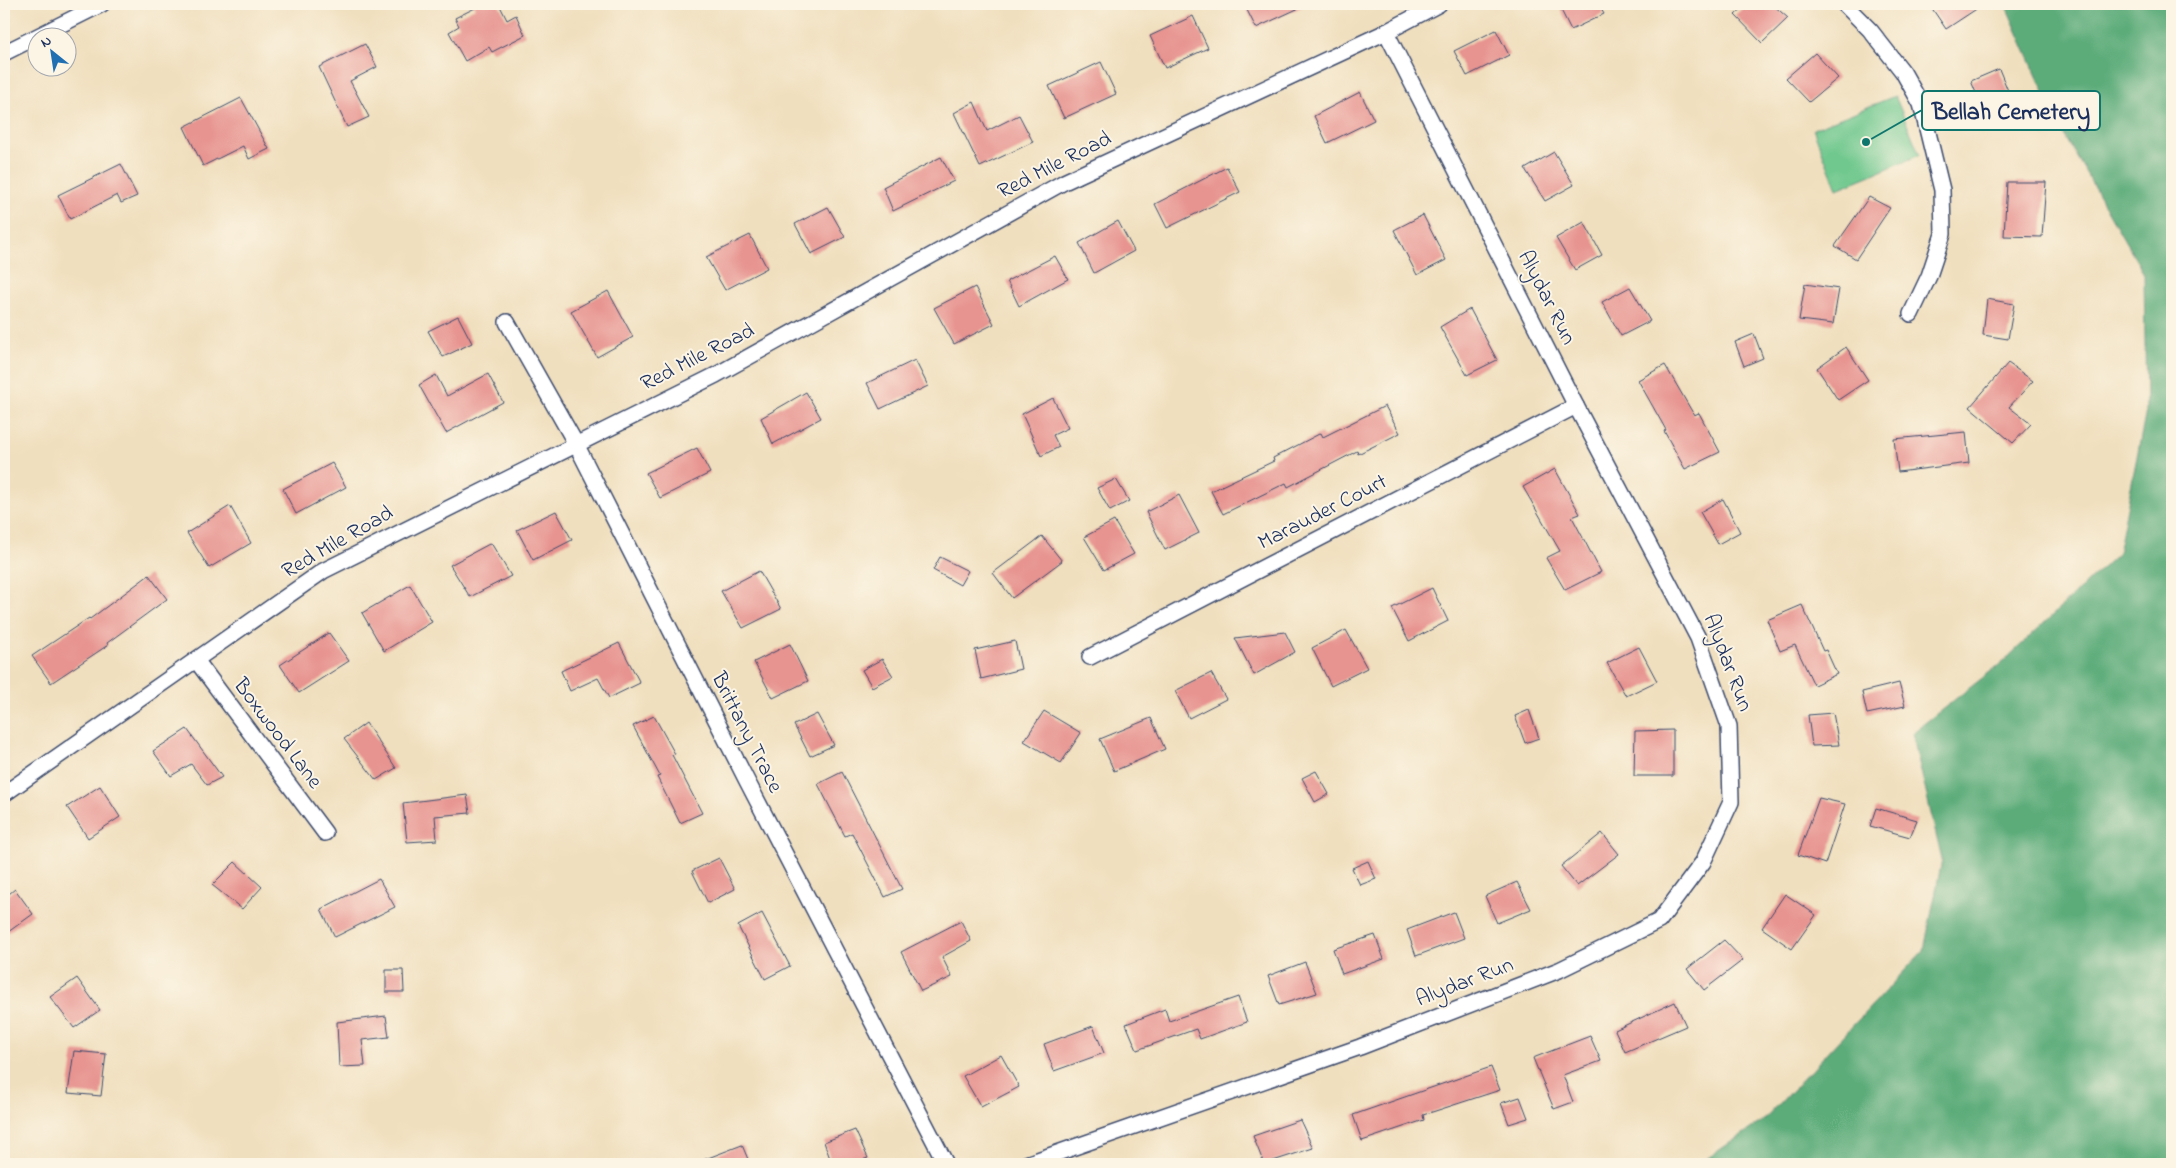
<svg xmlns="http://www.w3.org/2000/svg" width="2176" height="1168" font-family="'Indie Flower',sans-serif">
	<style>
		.green { fill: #70c88e; stroke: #467c76 }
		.forest { fill: #5cac79; stroke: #3c6e6c }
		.building { fill: #e7938f }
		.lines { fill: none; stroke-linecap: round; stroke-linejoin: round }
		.minor-casing { stroke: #3b496c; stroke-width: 18 }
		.minor { stroke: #fff; stroke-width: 15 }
		.labels { text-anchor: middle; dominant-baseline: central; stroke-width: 4; stroke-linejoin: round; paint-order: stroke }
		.street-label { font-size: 22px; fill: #1b2f5e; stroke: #fcf5e5 }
		.leader { fill: none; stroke: #0f766e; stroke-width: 2 }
		.callout-dot { fill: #0f766e; stroke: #fcf5e5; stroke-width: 2 }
		.callout { fill: #fcf5e5; stroke: #0f766e; stroke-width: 2 }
		.callout-label { font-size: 24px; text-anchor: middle; font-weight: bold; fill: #1b2f5e }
	</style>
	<rect width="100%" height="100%" fill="#fcf5e5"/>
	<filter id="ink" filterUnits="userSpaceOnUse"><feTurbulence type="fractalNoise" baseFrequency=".02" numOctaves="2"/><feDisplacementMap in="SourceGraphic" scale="10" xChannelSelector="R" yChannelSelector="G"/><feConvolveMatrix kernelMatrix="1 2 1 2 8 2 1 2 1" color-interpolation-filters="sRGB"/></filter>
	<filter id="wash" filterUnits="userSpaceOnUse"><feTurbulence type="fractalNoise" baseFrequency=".0096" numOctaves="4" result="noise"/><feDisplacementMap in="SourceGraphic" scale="20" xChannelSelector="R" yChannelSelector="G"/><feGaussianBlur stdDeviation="1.12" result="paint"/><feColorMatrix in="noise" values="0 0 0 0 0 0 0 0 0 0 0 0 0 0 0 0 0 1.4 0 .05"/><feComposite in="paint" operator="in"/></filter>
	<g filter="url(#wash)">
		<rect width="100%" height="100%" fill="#f0dfbe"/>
		<path class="green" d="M1895,96L1920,155L1837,189L1813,129Z"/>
		<path class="forest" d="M2005,4H2172V1164H1699L1765,1119L1924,950L1942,860L1912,733L2004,661L2118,553L2146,411L2144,274L2059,126Z"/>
		<g id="blocks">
			<g class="building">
				<path d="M473,4H499L507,20L516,15L525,35L492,52L489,47L465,61L449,32L459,26L455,18L475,8Z"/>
				<path d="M1244,4H1308L1256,28Z"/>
				<path d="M1558,4H1598L1604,14L1571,30Z"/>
				<path d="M1747,4H1772L1788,18L1762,43L1735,15Z"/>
				<path d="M1929,4H1984L1946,29Z"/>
				<path d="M1193,16L1208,48L1165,68L1150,36Z"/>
				<path d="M1496,30L1509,55L1467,76L1454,51Z"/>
				<path d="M365,44L377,67L350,81L369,117L347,127L319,67Z"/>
				<path d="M1815,53L1838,78L1809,102L1786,78Z"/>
				<path d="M1101,62L1116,94L1064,118L1049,86Z"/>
				<path d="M1999,69L2016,110L1987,119L1971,81Z"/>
				<path d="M1360,92L1374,120L1327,143L1314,116Z"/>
				<path d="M241,98L269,149L249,159L243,146L203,166L184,127Z"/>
				<path d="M974,102L987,131L1019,115L1033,142L980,167L954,113Z"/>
				<path d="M1554,152L1574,185L1545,201L1525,169Z"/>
				<path d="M941,157L954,181L893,211L883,187Z"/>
				<path d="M121,164L137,196L121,203L117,195L70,219L58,195Z"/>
				<path d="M1227,167L1240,192L1167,228L1155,204Z"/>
				<path d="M2007,182H2046L2042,237L2004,236Z"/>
				<path d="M1869,197L1890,208L1856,259L1835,246Z"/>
				<path d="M828,207L845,237L811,254L795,224Z"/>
				<path d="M1423,215L1446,260L1417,275L1394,230Z"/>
				<path d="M1118,221L1134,251L1094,273L1079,243Z"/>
				<path d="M1584,222L1602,255L1575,270L1556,238Z"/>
				<path d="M750,235L767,268L725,290L706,257Z"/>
				<path d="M1055,256L1068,279L1019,306L1007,281Z"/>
				<path d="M1805,284L1839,289L1833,324L1799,320Z"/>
				<path d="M975,287L994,324L954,344L934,308Z"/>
				<path d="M1630,287L1650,321L1621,336L1602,302Z"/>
				<path d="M608,291L633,337L597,357L571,311Z"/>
				<path d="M1987,299L2014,304L2008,339L1983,335Z"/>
				<path d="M1470,309L1497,360L1467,375L1440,327Z"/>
				<path d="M458,316L472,343L443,357L428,331Z"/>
				<path d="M1754,334L1763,358L1744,366L1735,342Z"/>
				<path d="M1846,347L1868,380L1838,400L1817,368Z"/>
				<path d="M915,360L928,386L880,409L867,383Z"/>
				<path d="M2008,363L2033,381L2009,407L2031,424L2013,443L1970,407Z"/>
				<path d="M1665,365L1694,415L1699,413L1720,452L1685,469L1664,431L1666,430L1638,380Z"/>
				<path d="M488,374L503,402L446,433L419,385L436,375L447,396Z"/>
				<path d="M806,392L821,418L773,444L761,418Z"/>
				<path d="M1053,398L1068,428L1053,435L1059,447L1041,456L1022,414Z"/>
				<path d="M1385,406L1400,433L1358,454L1357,451L1288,487L1286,483L1223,514L1211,491L1274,461L1273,458L1321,433L1323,437Z"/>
				<path d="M1966,432L1969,463L1898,472L1894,439Z"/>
				<path d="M697,448L710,473L660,498L646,473Z"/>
				<path d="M332,463L346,487L296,514L283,489Z"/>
				<path d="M1555,469L1580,514L1572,517L1601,572L1565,590L1546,558L1560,551L1523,487Z"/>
				<path d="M1116,479L1129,501L1110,511L1097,488Z"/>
				<path d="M1179,495L1199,533L1165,550L1146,512Z"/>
				<path d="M1723,499L1740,532L1718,544L1700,512Z"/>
				<path d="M230,506L251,543L209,568L187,533Z"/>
				<path d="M556,511L572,540L533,560L517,530Z"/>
				<path d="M1114,521L1134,554L1104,570L1084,537Z"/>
				<path d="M1042,536L1062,561L1012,598L993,573Z"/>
				<path d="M491,543L511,576L470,597L450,565Z"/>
				<path d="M940,557L968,571L960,585L933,570Z"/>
				<path d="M759,571L781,609L743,628L721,591Z"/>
				<path d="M149,575L167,599L107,643L108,645L51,683L32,656L89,618L90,619Z"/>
				<path d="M410,585L432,622L384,651L362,613Z"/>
				<path d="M1432,588L1448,621L1409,641L1392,608Z"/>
				<path d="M1802,605L1823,651L1826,650L1837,674L1814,685L1795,645L1780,651L1767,620Z"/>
				<path d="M1346,630L1367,668L1331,686L1312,648Z"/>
				<path d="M1285,632L1295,652L1254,675L1235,638Z"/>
				<path d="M329,633L349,661L299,693L280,665Z"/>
				<path d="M1015,641L1021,669L981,679L975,650Z"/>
				<path d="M619,643L640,683L609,698L598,678L570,691L561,671Z"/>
				<path d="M790,644L808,681L773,698L754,662Z"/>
				<path d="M1639,647L1657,681L1626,696L1607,663Z"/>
				<path d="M882,659L893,676L872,687L862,670Z"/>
				<path d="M1211,673L1226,699L1189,718L1175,691Z"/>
				<path d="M1899,683L1905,706L1867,714L1862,692Z"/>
				<path d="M1529,710L1539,738L1525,743L1515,716Z"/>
				<path d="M1044,711L1081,733L1061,763L1024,741Z"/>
				<path d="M1833,713L1839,745L1812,746L1808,715Z"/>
				<path d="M817,714L834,745L810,756L794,725Z"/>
				<path d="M654,716L675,754L672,755L702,813L680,823L657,777L660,776L633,726Z"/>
				<path d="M1151,718L1165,749L1114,771L1100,739Z"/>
				<path d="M366,723L396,768L376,780L344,739Z"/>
				<path d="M187,729L222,777L207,785L191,764L171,776L153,751Z"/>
				<path d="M1673,730V776H1634L1635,731Z"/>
				<path d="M1316,771L1329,794L1315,802L1302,778Z"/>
				<path d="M842,772L902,889L885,897L852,833L845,836L818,784Z"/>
				<path d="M100,786L120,817L88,838L67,807Z"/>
				<path d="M467,795L470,813L435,816L437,840L407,842L403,803Z"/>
				<path d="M1819,798L1845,804L1825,864L1798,855Z"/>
				<path d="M1876,808L1917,820L1910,837L1870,826Z"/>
				<path d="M1602,833L1619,854L1577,886L1561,866Z"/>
				<path d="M719,858L735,889L708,903L692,871Z"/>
				<path d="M1368,861L1376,879L1360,885L1352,868Z"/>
				<path d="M235,862L262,887L242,909L212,885Z"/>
				<path d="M379,879L395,907L335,937L321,909Z"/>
				<path d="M1517,882L1531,909L1497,923L1485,896Z"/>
				<path d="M15,889L33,914L4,935V898Z"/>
				<path d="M1785,894L1816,915L1792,949L1762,928Z"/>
				<path d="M1454,912L1464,938L1416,956L1407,930Z"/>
				<path d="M762,913L790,966L765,979L738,926Z"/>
				<path d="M961,921L971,941L942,957L952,977L921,991L901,952Z"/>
				<path d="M1375,935L1384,959L1342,974L1333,949Z"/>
				<path d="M1724,940L1743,960L1704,990L1687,969Z"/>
				<path d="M1305,962L1317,993L1279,1005L1268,976Z"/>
				<path d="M386,970H403L404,992H386Z"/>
				<path d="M77,978L100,1010L74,1028L50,997Z"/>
				<path d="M1238,997L1247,1022L1200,1039L1196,1029L1137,1050L1126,1024L1165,1009L1169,1021Z"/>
				<path d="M1675,1002L1686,1026L1625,1052L1615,1030Z"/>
				<path d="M386,1016L389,1037L362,1040L365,1066L339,1067L337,1022Z"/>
				<path d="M1093,1026L1104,1053L1054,1071L1044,1044Z"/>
				<path d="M1590,1036L1601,1061L1563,1075L1573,1102L1554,1109L1533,1058Z"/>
				<path d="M74,1051L106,1054L101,1096L68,1093Z"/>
				<path d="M1001,1055L1019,1087L981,1107L963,1076Z"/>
				<path d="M1491,1067L1500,1090L1423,1115L1424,1120L1362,1141L1353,1115Z"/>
				<path d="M1520,1097L1528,1118L1509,1124L1501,1103Z"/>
				<path d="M1300,1120L1313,1148L1264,1164L1253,1136Z"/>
				<path d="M855,1130L868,1158L850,1164H832L824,1142Z"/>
				<path d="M742,1145L750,1164H695V1163Z"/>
			</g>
		</g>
	</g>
	<g filter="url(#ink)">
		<use href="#blocks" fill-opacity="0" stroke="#3b496c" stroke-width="1"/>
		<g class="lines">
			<defs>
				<g id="minor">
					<path d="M1844,4L1870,30L1903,72L1921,104L1942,190L1943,234L1929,276L1911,314"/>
					<path d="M4,53L102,4"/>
					<path d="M507,322L576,444L747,781L946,1164"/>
					<path d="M1090,657L1576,406"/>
					<path d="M196,660L325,833"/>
					<path d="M4,794L323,571L716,375L1064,182L1386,32L1439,4"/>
					<path d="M1026,1164L1360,1047L1559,970L1659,921L1703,862L1731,802L1729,726L1698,638L1576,406L1386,32"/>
				</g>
			</defs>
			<use href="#minor" class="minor-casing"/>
			<use href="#minor" class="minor"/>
		</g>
	</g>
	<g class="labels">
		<g class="street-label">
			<text transform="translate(1055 166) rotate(-27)">Red Mile Road</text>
			<text transform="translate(1546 298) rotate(63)">Alydar Run</text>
			<text transform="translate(698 358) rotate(-27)">Red Mile Road</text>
			<text transform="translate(1323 513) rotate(-27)">Marauder Court</text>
			<text transform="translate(338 543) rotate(-30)">Red Mile Road</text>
			<text transform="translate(1727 663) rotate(69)">Alydar Run</text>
			<text transform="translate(746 733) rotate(63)">Brittany Trace</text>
			<text transform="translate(277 734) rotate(53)">Boxwood Lane</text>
			<text transform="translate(1465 983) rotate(-21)">Alydar Run</text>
		</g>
	</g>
	<path class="leader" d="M1866 142L1922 110"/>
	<circle class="callout-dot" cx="1866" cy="142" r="5"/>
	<rect class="callout" x="1922" y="91" width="178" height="39" rx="5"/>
	<g class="callout-label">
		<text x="2011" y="119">Bellah Cemetery</text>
	</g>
	<rect width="2176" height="1168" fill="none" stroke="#fcf5e5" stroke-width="20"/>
	<g transform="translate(52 52) rotate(330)"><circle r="24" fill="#fcf5e5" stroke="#a2a6af"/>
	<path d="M0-4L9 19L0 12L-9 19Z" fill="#1f6fb2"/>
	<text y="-8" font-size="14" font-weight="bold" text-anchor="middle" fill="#1b2f5e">N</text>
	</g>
</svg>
